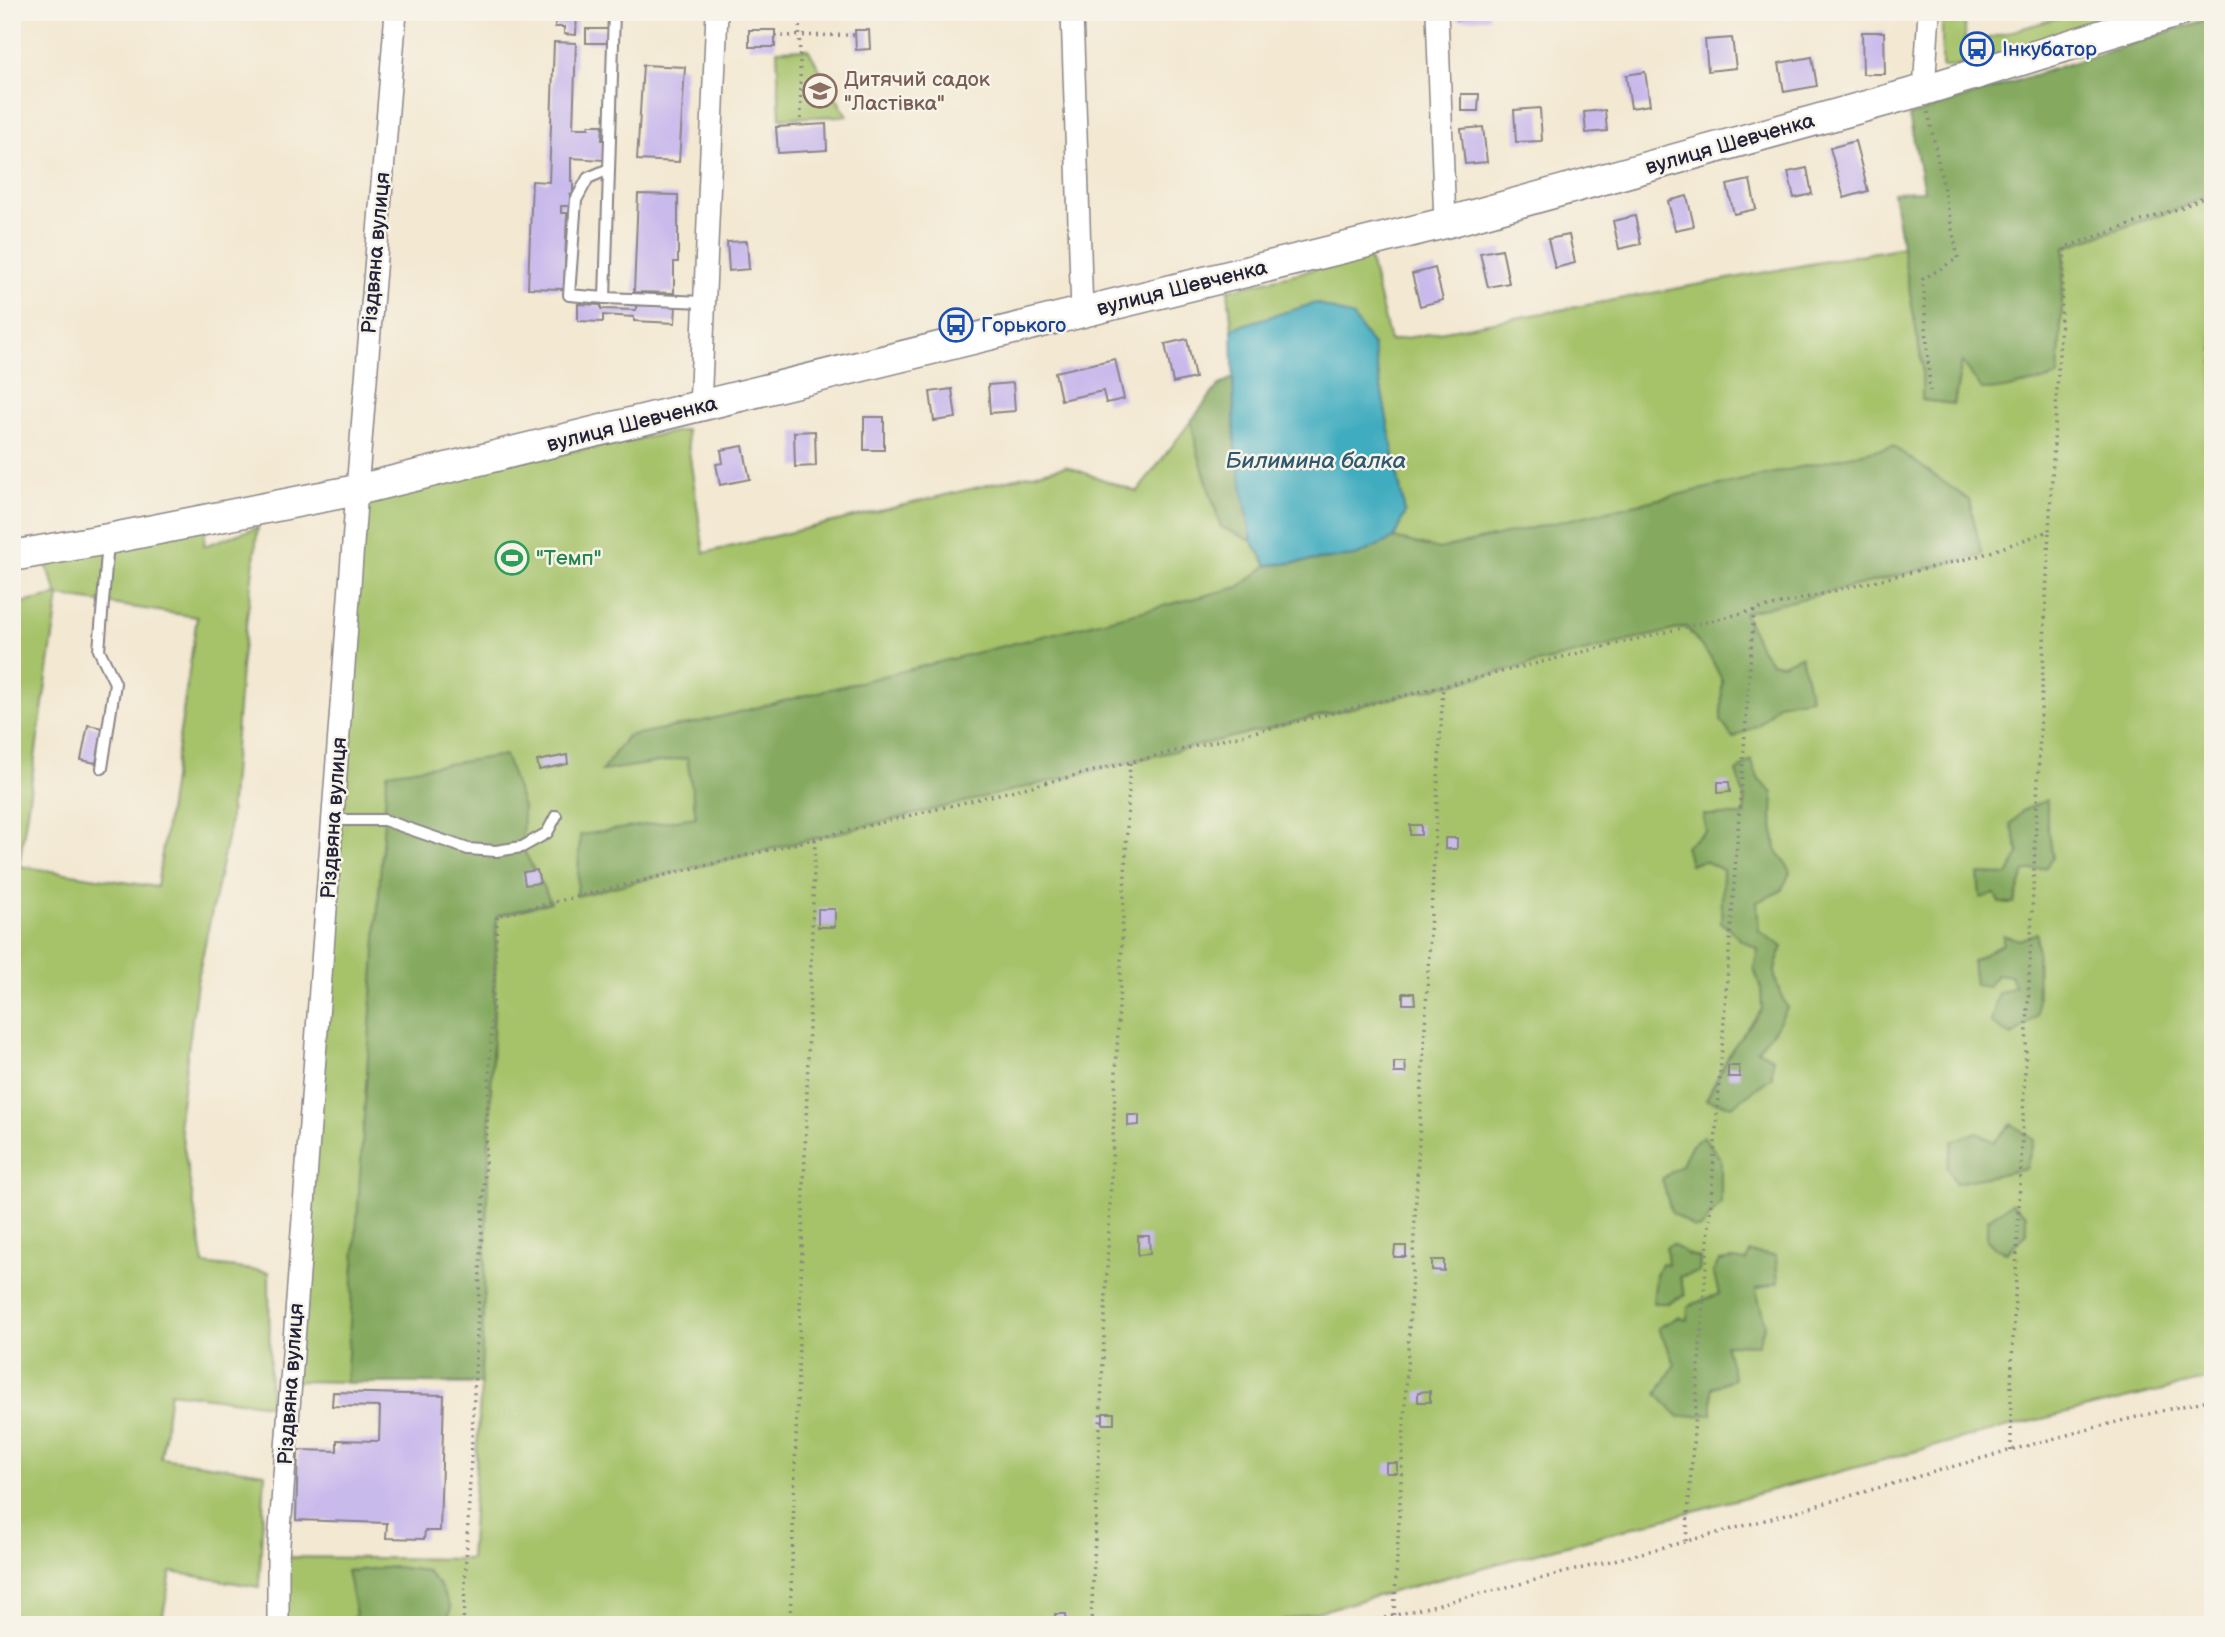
<svg xmlns="http://www.w3.org/2000/svg" width="2225" height="1637" font-family="'Balsamiq Sans',sans-serif">
	<style>
		.green { fill: #a6c36a; stroke: #647252; stroke-width: 2; fill-rule: evenodd }
		.forest { fill: #84a95e; stroke: #53664c; stroke-width: 2 }
		.water { fill: #40acbf; stroke: #31677d; stroke-width: 2 }
		.building { fill: #c9baec }
		.lines { fill: none; stroke-linecap: round; stroke-linejoin: round }
		.lane-casing { stroke: #8a8586; stroke-width: 14 }
		.street-casing { stroke: #8a8586; stroke-width: 24 }
		.secondary-casing { stroke: #8a8586; stroke-width: 33 }
		.path { stroke: #8a8586; stroke-width: 3.5; stroke-dasharray: 2 5; stroke-linecap: butt }
		.lane { stroke: #fff; stroke-width: 10 }
		.street { stroke: #fff; stroke-width: 21 }
		.secondary { stroke: #fff; stroke-width: 30 }
		.labels { text-anchor: middle; dominant-baseline: central; stroke-width: 5; stroke-linejoin: round; paint-order: stroke }
		.transit-label { font-size: 21px; fill: #164399; stroke: #f7f3e8; text-anchor: start }
		.education-label { font-size: 21px; fill: #785e54; stroke: #f7f3e8; text-anchor: start }
		.street-label { font-size: 21px; fill: #22223b; stroke: #f7f3e8 }
		.leisure-label { font-size: 21px; fill: #27864d; stroke: #f7f3e8; text-anchor: start }
		.water-label { font-size: 23px; font-style: italic; fill: #2e5970; stroke: #f7f3e8 }
	</style>
	<rect width="100%" height="100%" fill="#f7f3e8"/>
	<filter id="ink" filterUnits="userSpaceOnUse"><feTurbulence type="fractalNoise" baseFrequency=".0143" numOctaves="2"/><feDisplacementMap in="SourceGraphic" scale="14" xChannelSelector="R" yChannelSelector="G"/><feConvolveMatrix kernelMatrix="1 2 1 2 8 2 1 2 1" color-interpolation-filters="sRGB"/></filter>
	<filter id="wash" filterUnits="userSpaceOnUse"><feTurbulence type="fractalNoise" baseFrequency=".00686" numOctaves="4" result="noise"/><feDisplacementMap in="SourceGraphic" scale="28" xChannelSelector="R" yChannelSelector="G"/><feGaussianBlur stdDeviation="1.57" result="paint"/><feColorMatrix in="noise" values="0 0 0 0 0 0 0 0 0 0 0 0 0 0 0 0 0 1.4 0 .05"/><feComposite in="paint" operator="in"/></filter>
	<g filter="url(#wash)">
		<rect width="100%" height="100%" fill="#f3e8d2"/>
		<g class="green">
			<path d="M1942,12H1965V45L2078,12H2160L1954,67H1942Z"/>
			<path d="M808,49L847,116L780,118L777,50Z"/>
			<path d="M2213,192V1378L1984,1433L1269,1625H278V1557L470,1559L481,1384L291,1381L357,490L686,430L704,553L1066,466L1137,492L1191,421L1198,453L1221,527L1252,541L1267,566L1241,586L1436,549L1394,538L1405,513L1373,346L1316,303L1232,328L1228,290L1369,256L1390,341L1903,247L1922,365V400L1954,404L1962,361L2058,377L2065,247L2183,207Z"/>
			<path d="M206,520L204,546L258,527L241,668L229,829L197,982L179,1119L204,1264L269,1272L270,1405L170,1392L161,1458L265,1473L259,1587L171,1572L161,1625H12V605L58,595L41,552ZM59,596L197,617L157,887L19,866Z"/>
		</g>
		<g class="forest">
			<path d="M2213,17V192L2183,207L2065,247L2058,377L2004,389L1982,390L1962,361L1954,404L1922,400V365L1893,192L1924,191L1909,116Z"/>
			<path d="M1233,378L1235,444L1252,541L1221,527L1198,453L1191,421L1218,386Z"/>
			<path d="M1893,446L1969,500L1982,555L1744,613L1759,646L1771,662L1782,664L1801,656L1811,698L1778,704L1760,724L1733,738L1721,721L1722,680L1712,660L1686,627L577,896L580,835L696,817L687,758L602,771L627,736L699,722L1239,587L1267,566L1356,556L1394,538L1439,549Z"/>
			<path d="M505,755L523,807L522,847L551,902L497,916L481,1383H346L387,773Z"/>
			<path d="M1751,760L1759,780L1773,793L1772,816L1776,849L1791,871L1781,891L1757,902L1759,931L1783,947C1769,976 1775,981 1787,1008L1775,1029L1757,1050L1773,1058L1772,1077L1732,1106L1706,1100L1732,1049L1762,1009L1761,989L1754,968L1758,949L1741,940L1721,922L1723,870L1705,861L1690,864L1685,846L1706,831L1703,815H1745L1744,796L1736,772Z"/>
			<path d="M2047,800V824L2053,857L2046,867L2024,872L2014,903H1999L1995,894L1980,898L1978,874L2008,875L2019,853L2011,824L2023,810Z"/>
			<path d="M2037,933L2038,1015L2012,1036L1991,1023L1998,993L2015,987L2011,975H1997L1987,987L1975,985L1972,961L2003,944V935L2020,940Z"/>
			<path d="M2012,1124L2034,1140L2026,1169L1955,1183L1947,1167L1953,1141L1977,1132L1994,1142Z"/>
			<path d="M1703,1136L1721,1159V1203L1701,1228H1694L1671,1212L1662,1179L1681,1165L1691,1146Z"/>
			<path d="M2011,1203L2026,1215V1235L2006,1252L1995,1248L1987,1240V1220Z"/>
			<path d="M1673,1244L1687,1254L1700,1258L1699,1272L1680,1277L1685,1295L1669,1303H1653L1656,1275L1661,1263L1668,1264L1666,1247Z"/>
			<path d="M1750,1252L1776,1256L1778,1283L1756,1289L1765,1324L1758,1345L1725,1344L1734,1379L1712,1388V1414L1679,1417L1657,1394L1675,1364L1658,1328L1678,1317L1687,1320L1688,1306L1719,1294L1713,1272L1719,1261L1733,1259L1746,1261Z"/>
			<path d="M395,1567L427,1571L439,1585L451,1608L446,1625H344L356,1615L347,1571Z"/>
		</g>
		<path class="water" d="M1316,303L1353,317L1373,346L1405,513L1394,538L1356,556L1267,565L1252,541L1235,444L1232,328Z"/>
		<g id="blocks">
			<g class="building">
				<path d="M563,12H577L576,35L564,34V27H555V18H563Z"/>
				<path d="M1457,12H1489V18L1458,20Z"/>
				<rect x="586" y="29" width="23" height="14"/>
				<rect x="749" y="30" width="26" height="17"/>
				<path d="M855,30H869L870,49L856,50Z"/>
				<path d="M1862,32H1884L1885,74H1863Z"/>
				<path d="M1732,38L1736,68L1708,71L1705,40Z"/>
				<path d="M554,42L576,43L573,128H589V125H603L602,140H604V160L571,158V181H573V194H570V206H561V213H567L564,289L528,288L532,181L549,182Z"/>
				<path d="M1812,57L1817,86L1784,92L1779,63Z"/>
				<path d="M643,65L685,67L679,162L637,160Z"/>
				<path d="M1645,72L1650,105L1631,108L1626,75Z"/>
				<path d="M1461,94H1479L1478,111H1461Z"/>
				<path d="M1540,108L1542,141L1516,142L1514,110Z"/>
				<path d="M1605,110L1607,131L1586,133L1584,112Z"/>
				<path d="M826,124L827,150L778,153L776,127Z"/>
				<path d="M1483,127L1487,162L1465,164L1461,129Z"/>
				<path d="M1855,141L1868,191L1844,198L1830,148Z"/>
				<path d="M1807,168L1812,194L1794,198L1788,172Z"/>
				<path d="M1750,180L1756,209L1734,214L1727,185Z"/>
				<path d="M638,194L678,195V262H674V293L634,292Z"/>
				<path d="M1687,196L1694,226L1675,230L1668,201Z"/>
				<path d="M1635,216L1641,244L1619,249L1613,221Z"/>
				<path d="M1569,235L1575,263L1555,268L1548,239Z"/>
				<path d="M747,241L749,269L729,271L727,242Z"/>
				<path d="M1502,249L1509,283L1488,287L1480,253Z"/>
				<path d="M1435,268L1443,300L1420,306L1412,274Z"/>
				<path d="M578,304L601,305V309L636,310V305L676,306L675,323L634,321V317L603,315V322L578,321Z"/>
				<path d="M1187,339L1195,378L1173,383L1165,344Z"/>
				<path d="M1115,359L1124,399L1106,403L1103,391L1061,400L1055,372Z"/>
				<path d="M1013,383L1015,411L990,413L988,385Z"/>
				<path d="M952,389L956,418L934,421L930,392Z"/>
				<rect x="864" y="417" width="20" height="33"/>
				<path d="M815,431L816,466L795,467L794,432Z"/>
				<path d="M743,446L750,479L720,485L716,464L723,463L721,450Z"/>
				<path d="M88,725L103,728L96,763L81,760Z"/>
				<path d="M567,755L568,764L539,770L537,761Z"/>
				<path d="M1718,782H1729L1730,792L1718,793Z"/>
				<rect x="1410" y="825" width="11" height="10"/>
				<rect x="1445" y="838" width="12" height="11"/>
				<path d="M537,870L540,883L525,885L523,872Z"/>
				<rect x="818" y="909" width="17" height="18"/>
				<path d="M1403,993H1414L1415,1004H1403Z"/>
				<path d="M1394,1062H1405L1406,1073H1394Z"/>
				<path d="M1728,1066H1739L1740,1077H1728Z"/>
				<path d="M1128,1115H1139V1125L1128,1126Z"/>
				<path d="M1138,1236H1149L1150,1254L1138,1255Z"/>
				<path d="M1395,1246H1406V1257H1394Z"/>
				<path d="M1432,1260H1444V1271L1432,1270Z"/>
				<path d="M1430,1391V1402H1418V1392Z"/>
				<path d="M333,1392L444,1395L440,1531H425L424,1539L386,1538L387,1523L296,1520L298,1450L337,1451V1440L379,1441L380,1407L332,1406Z"/>
				<rect x="1103" y="1413" width="11" height="11"/>
				<rect x="1386" y="1463" width="11" height="10"/>
				<path d="M1055,1614H1066L1067,1624L1055,1625Z"/>
			</g>
		</g>
	</g>
	<g filter="url(#ink)">
		<use href="#blocks" fill-opacity="0" stroke="#8a8586" stroke-width="2"/>
		<g class="lines">
			<defs>
				<g id="lane">
					<path d="M614,12L605,298L704,302"/>
					<path d="M605,298L569,295L576,200L588,178L609,169"/>
					<path d="M102,768L115,683L99,650L108,542"/>
					<path d="M334,820H384L468,849L496,851L522,847L547,833L556,816"/>
				</g>
				<g id="street">
					<path d="M1072,12L1082,313"/>
					<path d="M1437,12L1445,223"/>
					<path d="M1924,90L1929,12"/>
					<path d="M700,408L717,12"/>
					<path d="M278,1625V1557L291,1381L357,490L396,12"/>
				</g>
				<path id="secondary" d="M12,556L108,539L357,490L1445,223L1924,90L2177,12"/>
			</defs>
			<use href="#lane" class="lane-casing"/>
			<use href="#street" class="street-casing"/>
			<use href="#secondary" class="secondary-casing"/>
			<g class="path">
				<path d="M799,12L801,119"/>
				<path d="M775,36L855,35"/>
				<path d="M1928,112L1958,258L1923,279L1930,391"/>
				<path d="M2011,1451V1386L2049,531"/>
				<path d="M1686,1541L1754,610"/>
				<path d="M1394,1615L1443,686"/>
				<path d="M463,1625L497,916L1982,555L2049,531L2065,247L2183,207L2213,192"/>
				<path d="M790,1625L815,838"/>
				<path d="M1091,1625L1130,762"/>
				<path d="M1357,1625C1474,1595 1590,1567 1706,1536C1875,1491 2042,1437 2213,1399"/>
			</g>
			<use href="#lane" class="lane"/>
			<use href="#street" class="street"/>
			<use href="#secondary" class="secondary"/>
		</g>
	</g>
	<defs>
		<symbol id="bus-ring" viewBox="-11 -11 22 22"><circle r="9.5" fill="#f7f3e8" stroke="#1a4fb4" stroke-width="1.5"/><path d="M-5-6H5V4H4V6H2V4H-2V6H-4V4H-5ZM-3.5-4V0h7V-4ZM-3.5 1.2v1.5H-2V1.2ZM2 1.2v1.5H3.5V1.2Z" fill="#1a4fb4"/></symbol>
		<symbol id="school-ring" viewBox="-11 -11 22 22"><circle r="9.5" fill="#f7f3e8" stroke="#8d6e63" stroke-width="1.5"/><path d="M0-5L7-2L0 1L-7-2ZM-4 1L0 2.5L4 1V4Q0 6-4 4Z" fill="#8d6e63"/></symbol>
		<symbol id="stadium-ring" viewBox="-11 -11 22 22"><circle r="9.5" fill="#f7f3e8" stroke="#2e9e5b" stroke-width="1.5"/><path d="M0-5a6.5 5 0 1 0 0 10a6.5 5 0 1 0 0-10ZM-3.5-1.8h7v3.6h-7Z" fill="#2e9e5b"/></symbol>
	</defs>
	<g fill-rule="evenodd">
		<use href="#bus-ring" x="1958" y="30" width="38" height="38"/>
		<use href="#school-ring" x="801" y="72" width="38" height="38"/>
		<use href="#bus-ring" x="937" y="306" width="38" height="38"/>
		<use href="#stadium-ring" x="493" y="539" width="38" height="38"/>
	</g>
	<g class="labels">
		<g class="transit-label">
			<text x="2002" y="49">Інкубатор</text>
			<text x="981" y="325">Горького</text>
		</g>
		<g class="education-label">
			<text x="844" y="79">Дитячий садок<tspan x="844" dy="24">"Ластівка"</tspan></text>
		</g>
		<g class="street-label">
			<text transform="translate(1730 144) rotate(-16)">вулиця Шевченка</text>
			<text transform="translate(376 253) rotate(-85)">Різдвяна вулиця</text>
			<text transform="translate(1182 288) rotate(-14)">вулиця Шевченка</text>
			<text transform="translate(632 424) rotate(-14)">вулиця Шевченка</text>
			<text transform="translate(334 818) rotate(-86)">Різдвяна вулиця</text>
			<text transform="translate(291 1384) rotate(-86)">Різдвяна вулиця</text>
		</g>
		<g class="leisure-label">
			<text x="536" y="558">"Темп"</text>
		</g>
		<g class="water-label">
			<text x="1316" y="461">Билимина балка</text>
		</g>
	</g>
	<rect width="2225" height="1637" fill="none" stroke="#f7f3e8" stroke-width="42"/>
</svg>
